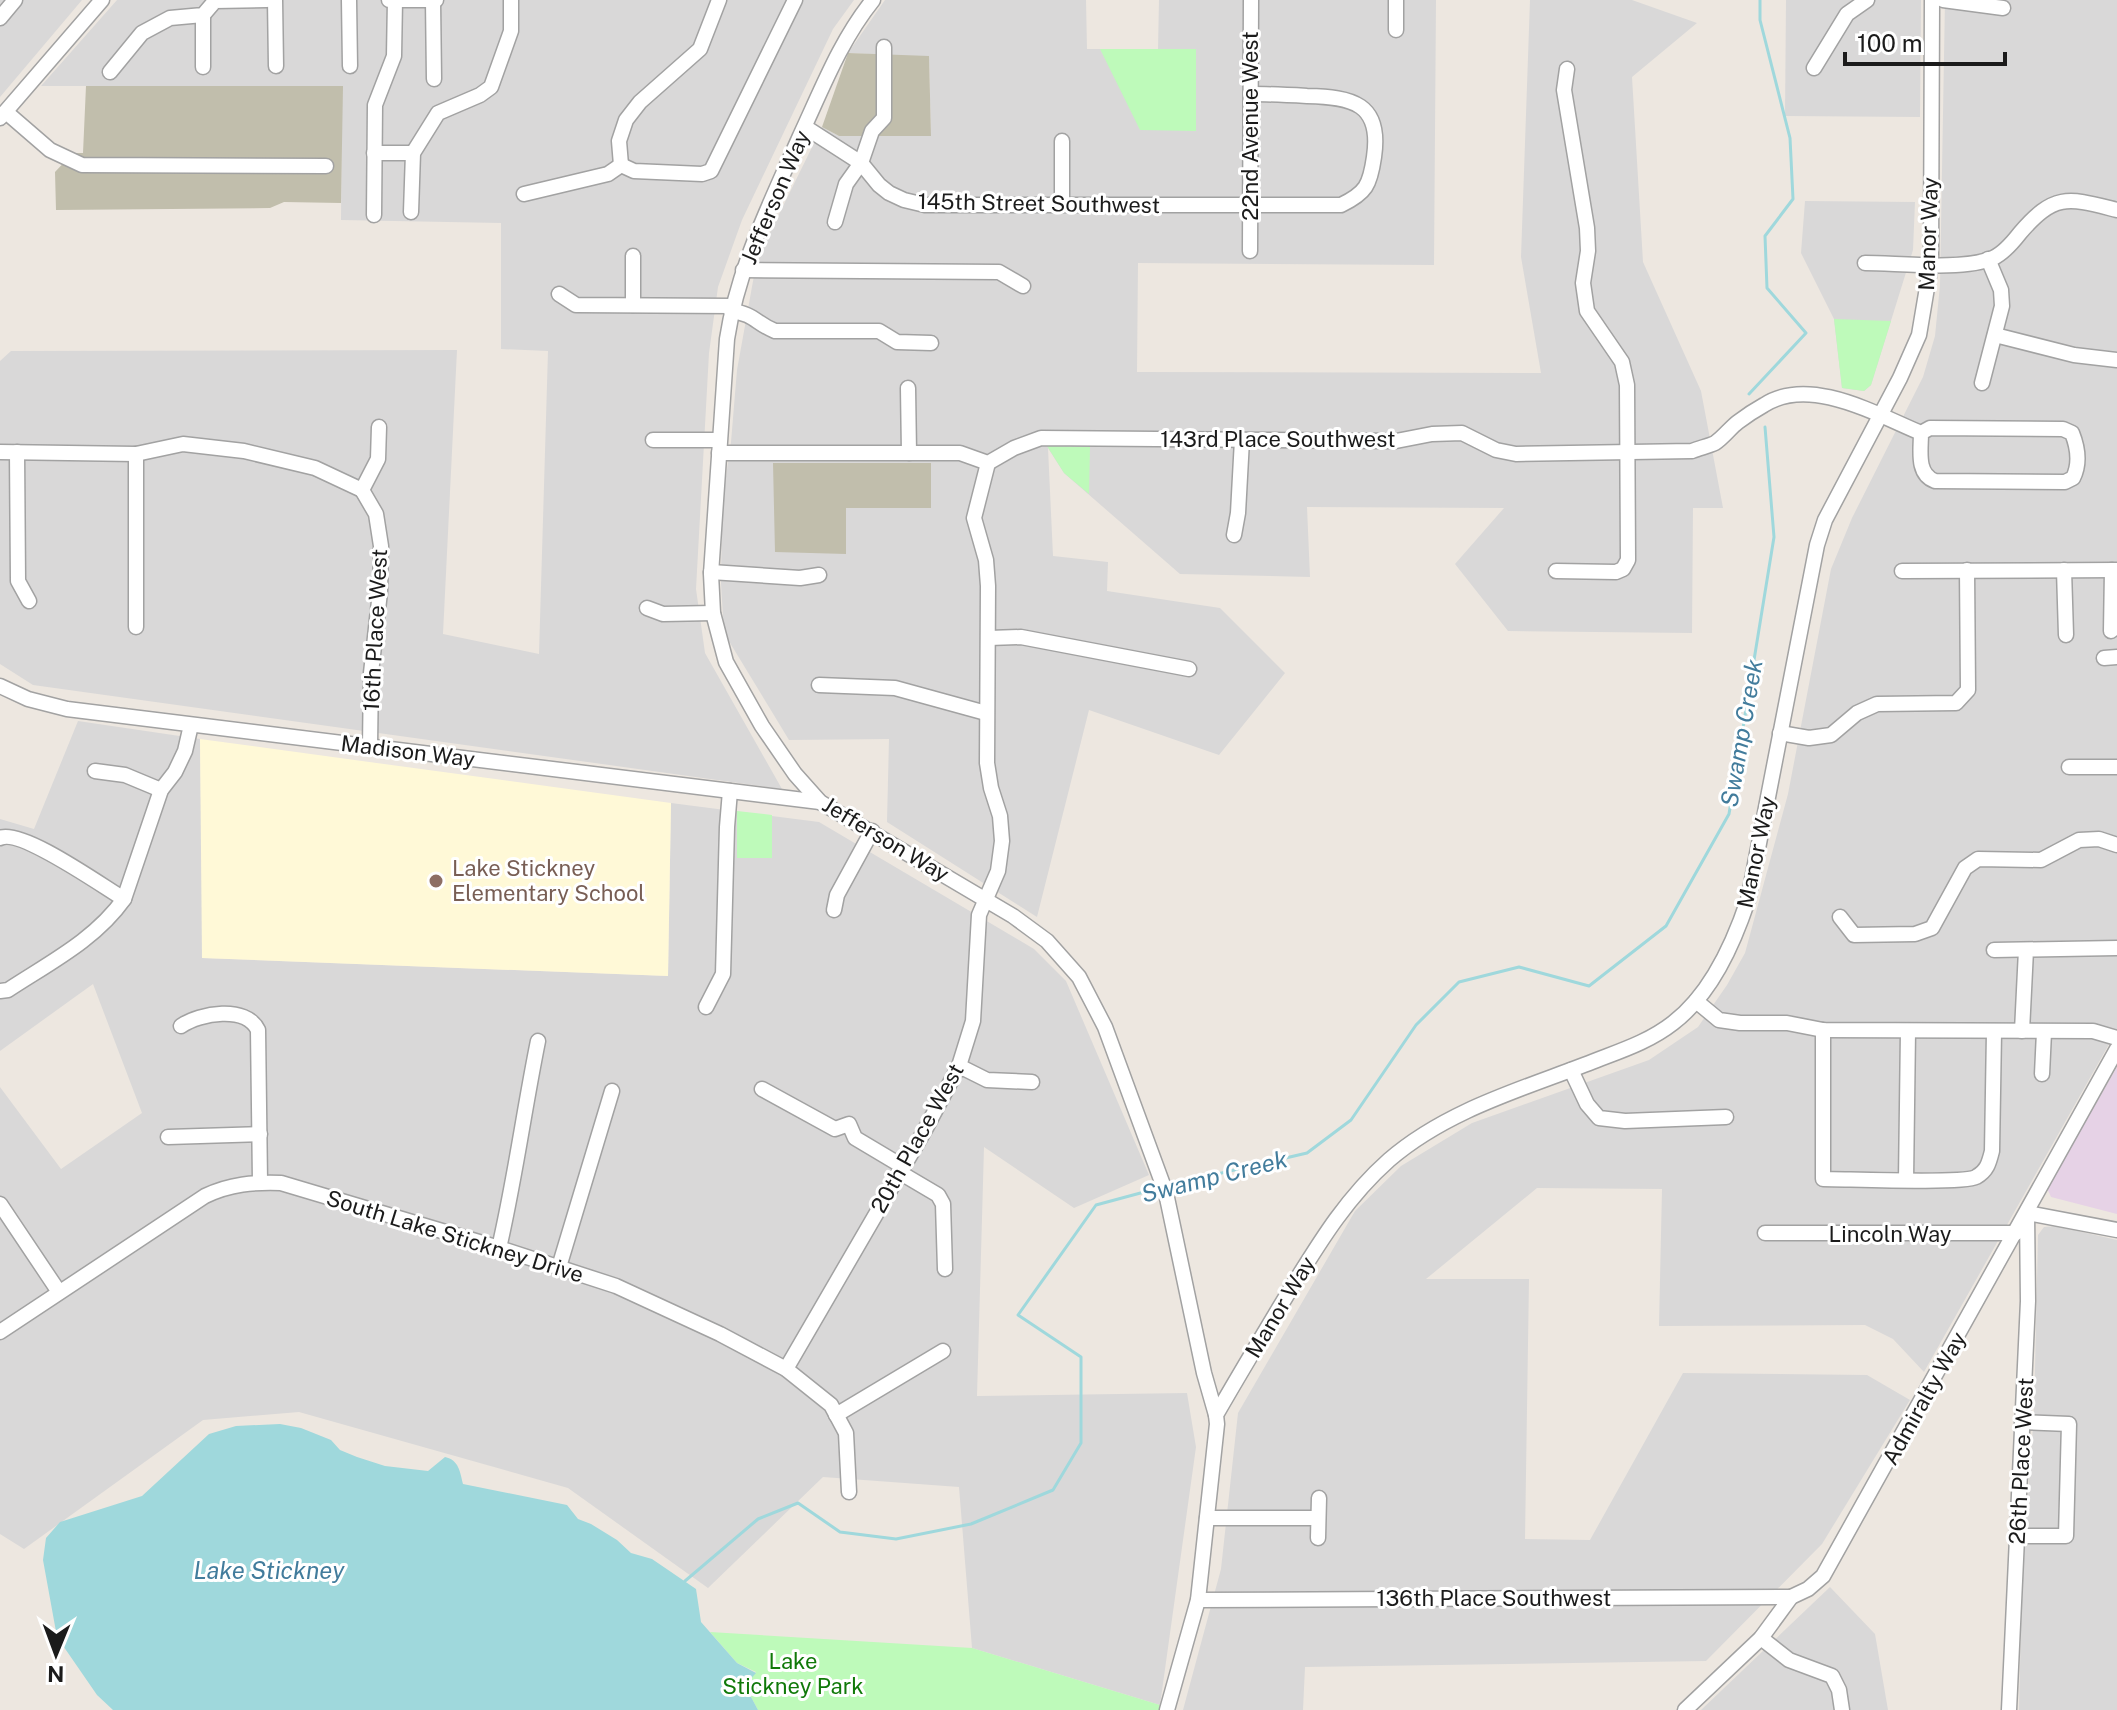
<svg xmlns="http://www.w3.org/2000/svg" width="2117" height="1710" font-family="'Public Sans',sans-serif">
	<style>
		.residential { fill: #d9d8d8 }
		.industrial { fill: #e6d2e6 }
		.education { fill: #fff9d7 }
		.construction { fill: #c1beac }
		.park { fill: #befaba }
		.water { fill: #9fd8dc }
		.lines { fill: none; stroke-linecap: round; stroke-linejoin: round }
		.stream { stroke: #9fd8dc; stroke-width: 3 }
		.minor-casing { stroke: #a2a2a2; stroke-width: 17 }
		.minor { stroke: #fff; stroke-width: 14 }
		.education-dot { fill: #8d6e63; stroke: #fff; stroke-width: 3 }
		.labels { text-anchor: middle; dominant-baseline: central; stroke-width: 6; stroke-linejoin: round; paint-order: stroke }
		.street-label { font-size: 22px; fill: #1b1b1b; stroke: #fff }
		.education-label { font-size: 22px; fill: #785e54; stroke: #fff; text-anchor: start }
		.park-label { font-size: 22px; fill: #107909; stroke: #fff }
		.water-label { font-size: 24px; font-style: italic; fill: #427c9c; stroke: #fff }
	</style>
	<rect width="100%" height="100%" fill="#ede7e0"/>
	<g class="residential">
		<path d="M0,0H82L0,97Z"/>
		<path d="M117,0H854L833,29L742,220L718,287L709,353L696,589L705,653L782,789L33,685L0,664V361L11,351L457,350L443,634L539,654L548,351L501,349V223L341,220L342,86H41Z"/>
		<path d="M885,0H1086L1087,49H1158L1159,0H1436L1434,265L1138,263L1137,372L1541,373L1521,257L1530,0H1632L1697,23L1632,77L1643,262L1701,391L1723,508H1693L1692,633L1508,631L1455,564L1504,508L1307,507L1310,577L1180,574L1064,473L1048,448L1053,556L1108,562L1107,591L1220,608L1285,673L1219,755L1089,710L1037,917L887,822L889,739L789,740L724,633L721,584L722,504L731,442L737,370L757,259L822,127L839,136H931L929,57L848,53Z"/>
		<path d="M1786,0H1921L1920,117L1785,116Z"/>
		<path d="M1945,0H2117V1030L1924,1372L1893,1339L1865,1325L1659,1326L1662,1189L1537,1188L1426,1279H1529L1525,1539L1590,1540L1683,1373L1867,1375L1910,1400L1822,1544L1706,1661L1305,1667L1303,1710H1183L1221,1569L1238,1413L1355,1211L1401,1166L1472,1123L1649,1060L1698,1027L1727,985L1745,953L1788,794L1831,569L1852,518L1923,377L1935,336L1940,285Z"/>
		<path d="M1805,201L1915,202L1913,250L1871,385L1864,391L1842,388L1834,319L1801,253Z"/>
		<path d="M78,721L200,739L203,958L668,976L671,803L819,822L1034,949L1066,981L1149,1175L1074,1208L984,1147L977,1396L1187,1393L1196,1447L1160,1705L972,1648L959,1487L823,1477L708,1588L568,1488L299,1412L203,1420L24,1549L0,1534V1087L61,1169L142,1113L93,984L0,1051V819L34,829Z"/>
		<path d="M2056,1226L2117,1240V1710H2019L2022,1578L2034,1413L2038,1235L2044,1227Z"/>
		<path d="M1830,1587L1875,1634L1888,1710H1701Z"/>
	</g>
	<path class="industrial" d="M2117,1067V1214L2051,1197L2047,1188Z"/>
	<path class="education" d="M200,739L671,803L668,976L202,958Z"/>
	<g class="construction">
		<path d="M848,53L929,56L931,136H839L822,127Z"/>
		<path d="M86,86H343L341,203L284,202L270,208L56,210L55,172L73,153H83Z"/>
		<path d="M773,463H931V508H846V554L775,552Z"/>
	</g>
	<g class="park">
		<path d="M1100,49H1196V131L1140,130Z"/>
		<path d="M1834,319L1891,321L1871,385L1864,391L1842,388Z"/>
		<path d="M1047,446L1090,447L1089,494L1064,473Z"/>
		<path d="M737,811L772,815V858H737Z"/>
		<path d="M710,1632L972,1648L1160,1705L1159,1710H758L750,1695L748,1681L756,1672L737,1663Z"/>
	</g>
	<path class="water" d="M280,1424L301,1428L331,1440L340,1450L357,1457L385,1466L428,1471L445,1457C459,1460 460,1472 463,1484L567,1505L578,1519L591,1524L617,1540L631,1553L652,1559L696,1589L701,1622L737,1663L756,1673L748,1682L750,1695L758,1710H113L97,1695L57,1637L43,1560L46,1538L60,1522L142,1496L209,1434L236,1426Z"/>
	<g class="lines">
		<g class="stream">
			<path d="M1749,394L1806,333L1767,288L1765,236L1793,199L1790,138L1760,20V0"/>
			<path d="M1170,1185L1307,1153L1351,1120L1416,1025L1459,982L1519,967L1589,986L1666,926L1729,814L1774,537L1765,427"/>
			<path d="M685,1581L758,1519L798,1503L840,1532L896,1539L971,1524L1053,1490L1081,1443V1357L1018,1315L1096,1205L1159,1188"/>
		</g>
		<defs>
			<g id="minor">
				<path d="M275,0L276,66"/>
				<path d="M349,0L350,66"/>
				<path d="M389,0H436"/>
				<path d="M873,0C840,41 822,89 800,136C771,202 738,267 727,339L711,574L713,613L726,662L762,726L795,774L820,802L1013,916L1047,941L1079,977L1105,1027L1166,1193L1204,1373L1216,1415"/>
				<path d="M1396,0V30"/>
				<path d="M1943,0L2003,8"/>
				<path d="M433,1L434,79"/>
				<path d="M203,15V67"/>
				<path d="M0,18L15,0"/>
				<path d="M1814,68L1847,14L1867,0"/>
				<path d="M110,72L142,33L170,18L203,15L215,1L267,0"/>
				<path d="M6,112L50,150L82,165L326,166"/>
				<path d="M0,118L102,0"/>
				<path d="M805,127L861,163L879,185L889,193L904,200L925,205H1341C1366,193 1370,185 1374,157C1382,103 1352,97 1307,96C1288,95 1269,94 1251,94"/>
				<path d="M374,153H413"/>
				<path d="M621,165L619,141L626,120L640,102L700,49L719,0"/>
				<path d="M524,194L608,174L621,165L634,171L702,174L711,171L795,0"/>
				<path d="M1062,205V141"/>
				<path d="M411,212L413,153L438,113L480,95L491,87L511,31V0"/>
				<path d="M374,215L375,105L394,56L395,0"/>
				<path d="M835,222L846,184L861,163L872,131L884,118V47"/>
				<path d="M1250,251L1251,0"/>
				<path d="M1865,263C1898,263 1963,271 1993,258C2004,253 2013,242 2020,233C2055,192 2069,198 2117,210"/>
				<path d="M743,270L999,272L1023,286"/>
				<path d="M559,294L576,305L732,306"/>
				<path d="M633,305V256"/>
				<path d="M731,311C755,314 755,323 775,331H879L897,342L931,343"/>
				<path d="M1995,335L2074,355L2117,360"/>
				<path d="M1982,383L2002,306L2001,290L1988,259"/>
				<path d="M908,388L909,453"/>
				<path d="M653,440H719"/>
				<path d="M0,452L136,454L183,444L244,451L315,468L362,490"/>
				<path d="M17,452L18,581L29,601"/>
				<path d="M719,453H960L988,463L1014,448L1041,438L1396,441L1432,434L1462,433L1496,450L1516,454L1692,451C1699,448 1709,446 1715,443C1724,437 1730,428 1738,422C1746,416 1755,410 1764,405C1810,375 1877,415 1921,433L1930,428L2063,429L2072,433C2078,448 2080,464 2073,478L2065,482L1935,481C1916,474 1921,450 1921,433"/>
				<path d="M136,454V627"/>
				<path d="M362,490L376,514L381,546L380,592L371,673L370,746"/>
				<path d="M362,490L378,459L379,427"/>
				<path d="M1234,535L1238,513L1242,440"/>
				<path d="M2064,570L2066,635"/>
				<path d="M1556,571L1616,572L1623,569L1628,560L1627,385L1622,362L1587,311L1583,283L1588,251L1587,228L1564,90L1567,69"/>
				<path d="M1902,571L2117,570"/>
				<path d="M711,572L800,578L819,575"/>
				<path d="M647,608L663,614L713,613"/>
				<path d="M2111,631L2112,570"/>
				<path d="M989,638L1021,637L1189,669"/>
				<path d="M2104,658L2117,657"/>
				<path d="M819,685L895,688L986,713"/>
				<path d="M0,686L28,699L67,709L820,802"/>
				<path d="M1780,733L1809,738L1831,735L1857,713L1877,704L1956,703L1968,690L1967,570"/>
				<path d="M2069,767H2117"/>
				<path d="M95,771L125,775L161,790"/>
				<path d="M0,838C21,828 102,886 124,899"/>
				<path d="M834,910L837,895L872,831"/>
				<path d="M1840,917L1854,935L1915,934L1932,928L1965,868L1978,859L2041,860L2079,840L2099,839L2117,845"/>
				<path d="M1994,950L2117,948"/>
				<path d="M0,991L8,990C49,963 95,940 124,899L161,790L175,772L185,751L191,725"/>
				<path d="M1696,1001L1719,1020L1740,1023H1787L1823,1030L2093,1031L2117,1038"/>
				<path d="M706,1007L723,974L727,827L730,791"/>
				<path d="M181,1026C200,1013 246,1005 258,1030L260,1182"/>
				<path d="M1823,1030V1179C1847,1179 1962,1184 1976,1177C1987,1171 1989,1163 1992,1151L1994,1032"/>
				<path d="M2022,1031L2026,950"/>
				<path d="M959,1066L987,1080L1032,1082"/>
				<path d="M1571,1070L1587,1104L1599,1118L1625,1121L1726,1117"/>
				<path d="M2042,1074L2044,1032"/>
				<path d="M762,1089L835,1129L849,1124L855,1138L902,1166"/>
				<path d="M168,1137L260,1134"/>
				<path d="M899,1172L938,1195L943,1204L945,1269"/>
				<path d="M1906,1180L1908,1031"/>
				<path d="M0,1204L59,1292"/>
				<path d="M1765,1233H2016"/>
				<path d="M499,1248C515,1179 524,1110 538,1041"/>
				<path d="M559,1267L612,1091"/>
				<path d="M0,1332L205,1196C230,1184 254,1182 281,1183L499,1248L616,1286L720,1334L786,1369L831,1405L846,1433L849,1492"/>
				<path d="M786,1369L926,1128L959,1066L973,1021L979,915L998,871L1002,841L1000,816L991,788L987,763L988,586L986,560L974,518L988,463"/>
				<path d="M836,1415L943,1351"/>
				<path d="M1207,1518H1318"/>
				<path d="M2017,1536H2066L2069,1424L2022,1422"/>
				<path d="M1318,1538L1319,1498"/>
				<path d="M1198,1600L1791,1597"/>
				<path d="M1761,1638L1789,1660L1832,1676L1839,1690L1842,1710"/>
				<path d="M1167,1710L1198,1600L1217,1424L1216,1415C1239,1375 1263,1335 1287,1295C1318,1245 1345,1199 1389,1160C1448,1109 1526,1088 1597,1060C1623,1050 1650,1041 1673,1023C1711,994 1733,945 1748,900L1817,545L1825,520L1900,378L1919,335L1931,264L1932,0"/>
				<path d="M1685,1710L1761,1638L1791,1597L1808,1589L1823,1576L2117,1049"/>
				<path d="M2009,1710L2028,1301L2027,1213L2117,1230"/>
			</g>
		</defs>
		<use href="#minor" class="minor-casing"/>
		<use href="#minor" class="minor"/>
	</g>
	<circle class="education-dot" cx="436" cy="881" r="8"/>
	<g class="labels">
		<g class="street-label">
			<text transform="translate(1250 126) rotate(-90)">22nd Avenue West</text>
			<text transform="translate(775 197) rotate(-67)">Jefferson Way</text>
			<text transform="translate(1039 203) rotate(1)">145th Street Southwest</text>
			<text transform="translate(1928 234) rotate(-88)">Manor Way</text>
			<text x="1278" y="439">143rd Place Southwest</text>
			<text transform="translate(375 630) rotate(-87)">16th Place West</text>
			<text transform="translate(408 751) rotate(7)">Madison Way</text>
			<text transform="translate(886 839) rotate(31)">Jefferson Way</text>
			<text transform="translate(1756 852) rotate(-78)">Manor Way</text>
			<text transform="translate(917 1138) rotate(-61)">20th Place West</text>
			<text x="1890" y="1234">Lincoln Way</text>
			<text transform="translate(455 1236) rotate(17)">South Lake Stickney Drive</text>
			<text transform="translate(1280 1307) rotate(-59)">Manor Way</text>
			<text transform="translate(1924 1398) rotate(-61)">Admiralty Way</text>
			<text transform="translate(2021 1461) rotate(-87)">26th Place West</text>
			<text x="1494" y="1598">136th Place Southwest</text>
		</g>
		<g class="education-label">
			<text x="452" y="868">Lake Stickney<tspan x="452" dy="25">Elementary School</tspan></text>
		</g>
		<g class="park-label">
			<text x="793" y="1661">Lake<tspan x="793" dy="25">Stickney Park</tspan></text>
		</g>
		<g class="water-label">
			<text transform="translate(1741 733) rotate(-80)">Swamp Creek</text>
			<text transform="translate(1214 1176) rotate(-14)">Swamp Creek</text>
			<text x="269" y="1570">Lake Stickney</text>
		</g>
	</g>
	<g transform="translate(56 1654) rotate(181)" stroke="#ffffff" stroke-width="6" paint-order="stroke">
	<path d="M0-6L14 30L0 20L-14 30Z" fill="#1b1b1b"/>
	<text y="-12" font-size="22" font-weight="bold" text-anchor="middle" fill="#1b1b1b">N</text>
	</g>
	<path d="M1845 52v12h160v-12" fill="none" stroke="#1b1b1b" stroke-width="4"/>
	<text x="1857" y="52" font-size="24" fill="#1b1b1b" stroke="#ffffff" stroke-width="6" paint-order="stroke">100 m</text>
</svg>
